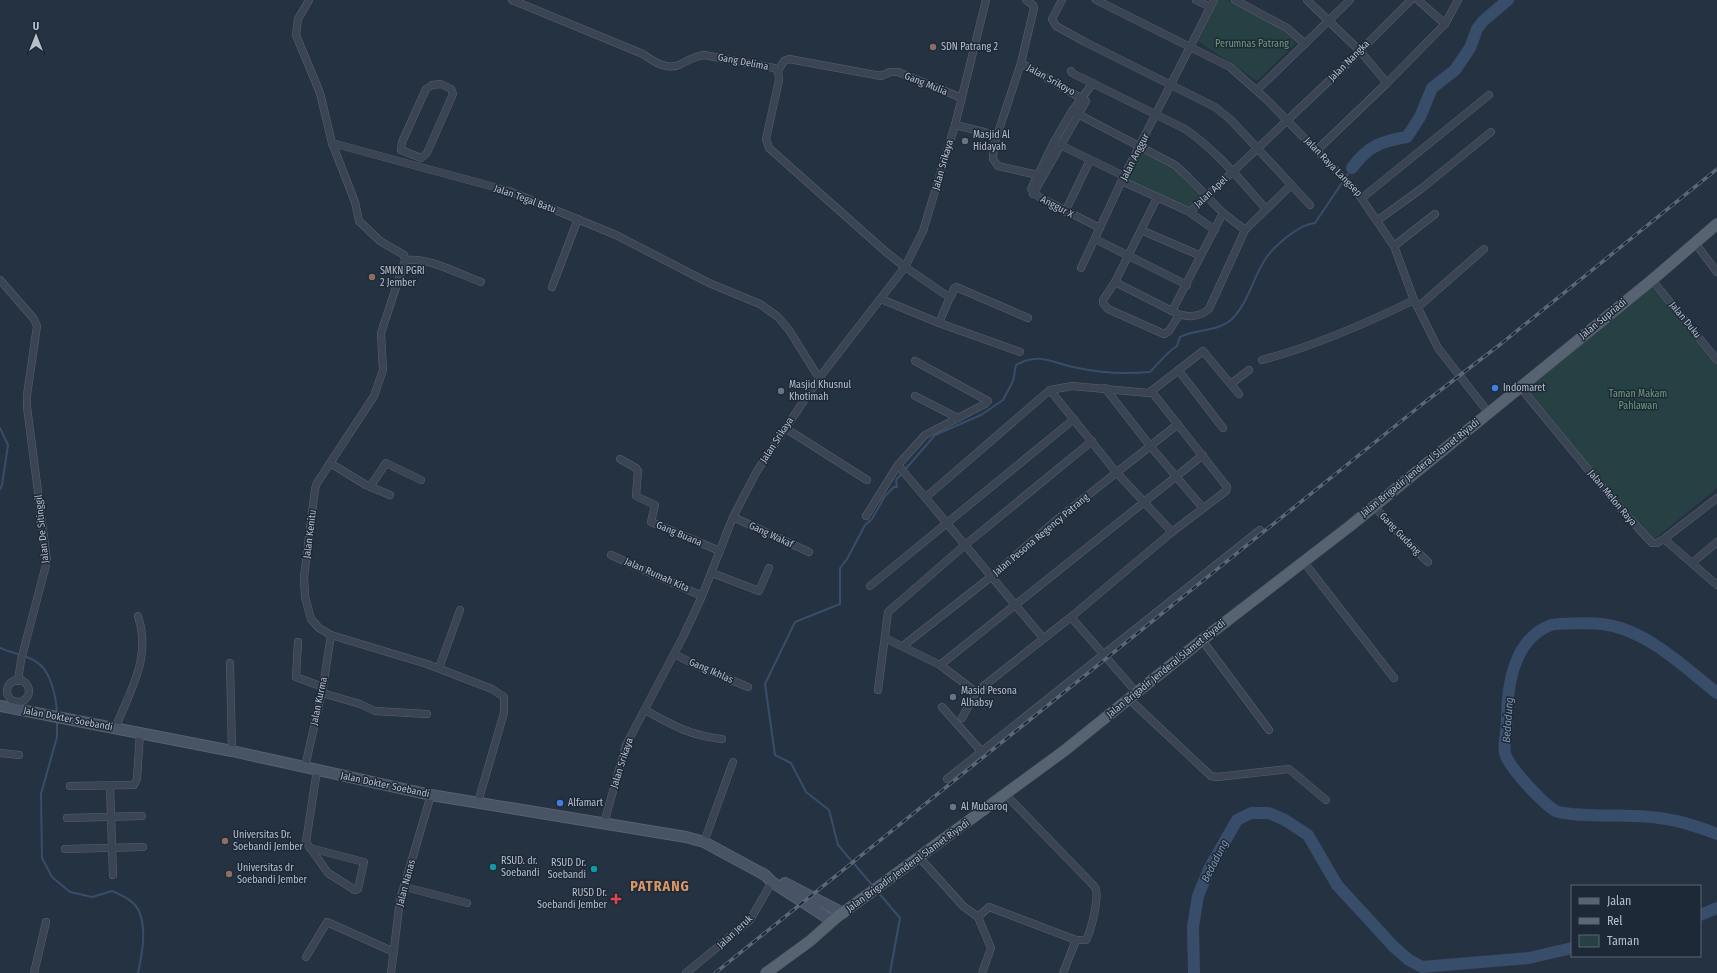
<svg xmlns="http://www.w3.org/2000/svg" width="1717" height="973" font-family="'Fira Sans Condensed',sans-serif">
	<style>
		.green { fill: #274043 }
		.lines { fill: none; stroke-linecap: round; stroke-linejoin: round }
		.stream { stroke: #384d6a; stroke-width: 2 }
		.river { stroke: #384d6a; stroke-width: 12 }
		.street-casing { stroke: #58626f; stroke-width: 8 }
		.secondary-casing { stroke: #58626f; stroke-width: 12 }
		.primary-casing { stroke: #434d5b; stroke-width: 12 }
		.street { stroke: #3a4452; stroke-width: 7 }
		.secondary { stroke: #485365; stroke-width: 10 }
		.primary { stroke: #586372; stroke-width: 11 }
		.rail-casing { stroke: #5c6879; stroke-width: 3.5 }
		.rail { stroke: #1e2937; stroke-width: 2; stroke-dasharray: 6; stroke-linecap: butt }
		.education-dot { fill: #8d6e63; stroke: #1e2937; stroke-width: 1.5 }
		.worship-dot { fill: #6b7280; stroke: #1e2937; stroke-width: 1.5 }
		.shop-dot { fill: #3f7fe0; stroke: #1e2937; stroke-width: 1.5 }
		.culture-dot { fill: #0f9aa8; stroke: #1e2937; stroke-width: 1.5 }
		.health-dot { fill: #e0444e; stroke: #1e2937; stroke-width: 1.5 }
		.labels { text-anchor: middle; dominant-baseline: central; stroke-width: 3; stroke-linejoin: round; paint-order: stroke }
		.park-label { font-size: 10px; fill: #6d9e78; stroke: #1e2937 }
		.poi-label { font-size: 10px; fill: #b7bfcc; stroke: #1e2937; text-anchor: start }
		.street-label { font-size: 10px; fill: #b7bfcc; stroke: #1e2937 }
		.water-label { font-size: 11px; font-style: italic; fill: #7d95b4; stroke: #1e2937 }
		.district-label { font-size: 14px; font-weight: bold; letter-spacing: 1px; fill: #d99764; stroke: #1e2937 }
	</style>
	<rect width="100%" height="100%" fill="#253242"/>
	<g class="green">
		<path d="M1218,0H1227L1280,27L1296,43L1257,81L1198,41Z"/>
		<path d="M1140,147L1175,166L1207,196L1188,212L1123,182Z"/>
		<path d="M1652,287L1717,366V488L1652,541L1526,389Z"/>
	</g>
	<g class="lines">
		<g class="stream">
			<path d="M0,428L8,445L2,485L0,489"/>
			<path d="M0,648C11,653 25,655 35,661C51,669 56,697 57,713"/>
			<path d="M57,720V737L41,794L42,858L52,877L70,892L92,897L112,891C122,895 135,902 139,911C147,930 142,954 138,973"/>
			<path d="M873,886L838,845L829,810L806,792L791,763L775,755L765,684L795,622L840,604V568L847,559L865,525L872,519L885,496L894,487H897L896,480L935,435L981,415L1003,400L1013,381L1016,365C1040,351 1054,364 1078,368C1100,373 1127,374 1150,372C1158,364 1168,351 1177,346L1180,337C1196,329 1218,332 1232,319C1249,302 1253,277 1266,258C1272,249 1280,243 1288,236C1297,230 1304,224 1315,223L1352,168"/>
			<path d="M877,891L900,918L890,973"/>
		</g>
		<g class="river">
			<path d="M1352,168C1367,147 1381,141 1407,137L1420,117L1432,88L1455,70L1470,48L1477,29L1483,21L1508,0"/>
			<path d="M1717,693C1684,667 1646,629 1602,624C1593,623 1558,623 1551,625C1514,639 1507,685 1507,720C1507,730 1503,744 1505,753C1508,767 1542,802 1554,810C1558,813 1566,813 1571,814C1600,817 1630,814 1659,818C1678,820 1699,827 1717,834"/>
			<path d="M1700,915L1717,908"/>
			<path d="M1194,973L1193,927L1198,896L1209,869L1237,820L1251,813H1269L1285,820L1308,835L1337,885L1394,947L1409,960L1422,967L1529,958L1572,948"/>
		</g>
		<defs>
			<g id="street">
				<path d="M309,0L298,19L296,35L320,93L332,143L355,202L359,221L380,241L404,255L405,260"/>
				<path d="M512,0L643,54C654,62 668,71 681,64C689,60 695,56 704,55L774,68L778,71L779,80L766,139L769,148L886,252L905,267L949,297H951L954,288L956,287L1028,318"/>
				<path d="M1026,0L1033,5L1034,8L1021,63L994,145L993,159L998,166L1038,175"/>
				<path d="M1062,0L1052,19L1056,26L1085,42L1215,107L1231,120L1310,205"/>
				<path d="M1096,0L1230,67L1266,99L1357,192L1394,246L1414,300L1438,348L1488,412"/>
				<path d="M1196,0L1210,7"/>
				<path d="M1235,0L1287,28L1305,44"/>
				<path d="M1307,0L1360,51L1387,83"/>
				<path d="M1418,0L1445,24"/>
				<path d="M1021,63L1086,101L1033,194"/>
				<path d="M778,71L784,61L789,59L881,76L890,72H898L962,98"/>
				<path d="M1071,71L1072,73L1185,129C1217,151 1240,180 1266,209"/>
				<path d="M1093,83L1072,111L1054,142L1031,189L1039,197L1100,228"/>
				<path d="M441,84L451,89L453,94L427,153L421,158L401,150L402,142L426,89L432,85Z"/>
				<path d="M1257,90L1350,0"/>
				<path d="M1072,111L1175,165L1188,177L1223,213L1245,230"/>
				<path d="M955,125L996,135"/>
				<path d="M332,143L509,191L616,235L709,283L760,304L778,317L789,330L819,378"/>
				<path d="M1056,143L1124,176"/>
				<path d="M1317,150L1387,83L1445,24L1458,0"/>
				<path d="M1122,181L1190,212L1348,63L1411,0"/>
				<path d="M1157,198L1115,282L1103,300V303L1108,309L1164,334L1169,331L1179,315"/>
				<path d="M1362,198L1489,95"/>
				<path d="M1065,212L1090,160"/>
				<path d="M1189,212L1215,230"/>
				<path d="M1378,220L1421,189L1491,132"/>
				<path d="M1141,230L1201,256"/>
				<path d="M1095,239L1187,285"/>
				<path d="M1695,243L1717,272"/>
				<path d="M1394,246L1435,214"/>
				<path d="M405,260L381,333L383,370L374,396L317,483L315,489L304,577L305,597L311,619L319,628L331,635L427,664L492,689L504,697V713L478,802"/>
				<path d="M405,260C430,257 458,274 481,282"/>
				<path d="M1081,268L1124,176L1214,0"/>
				<path d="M0,280L34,319L37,326L27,395V407L47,561L21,660L18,681"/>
				<path d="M1652,280L1717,360"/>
				<path d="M1115,282L1172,311L1223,213"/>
				<path d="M552,287L578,219"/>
				<path d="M881,299L939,323L1020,352"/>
				<path d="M1418,307L1484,249"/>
				<path d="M1172,311C1185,318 1198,318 1209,309L1245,230L1291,185"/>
				<path d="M939,323L950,297"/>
				<path d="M1262,360C1315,346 1365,324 1414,300"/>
				<path d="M1179,371L1223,428"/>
				<path d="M1231,384L1249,370"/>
				<path d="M1520,387L1619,507L1652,543H1657L1664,539L1717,498"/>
				<path d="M1105,388L1151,447L1203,508"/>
				<path d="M1050,390L1072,386L1149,393L1203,351L1239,394"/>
				<path d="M915,396L958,418"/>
				<path d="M785,428L867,480"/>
				<path d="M620,459L636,468L638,471L636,496L655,505L651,522L720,551"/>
				<path d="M330,463L366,485L390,495"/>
				<path d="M898,465L1043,638"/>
				<path d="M370,487L386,463L421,480"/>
				<path d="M926,497L1050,390L1116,472L1172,532"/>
				<path d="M1373,505L1403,538L1428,562"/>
				<path d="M866,516L898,465L925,435L985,404L988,401L915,361"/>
				<path d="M733,517L809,552"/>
				<path d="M1664,539L1717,585"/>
				<path d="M611,555L702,596"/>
				<path d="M1303,561L1394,678"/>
				<path d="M1692,563L1717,542"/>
				<path d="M712,573L759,591L769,568"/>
				<path d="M870,586L1074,419"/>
				<path d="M1071,617L1137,693"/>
				<path d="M885,638L940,665L976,692"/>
				<path d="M1202,640L1269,730"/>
				<path d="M298,642L296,677L323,687"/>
				<path d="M903,646L992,576L1054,522L1178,424"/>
				<path d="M674,654L700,667L748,687"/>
				<path d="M230,663L232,751"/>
				<path d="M940,665L1203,455"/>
				<path d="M439,668L460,610"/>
				<circle cx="18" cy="691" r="11"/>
				<path d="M878,690L888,612L965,545L1092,441"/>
				<path d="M322,693L360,704L375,711L427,714"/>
				<path d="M1129,699L1211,776L1217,777L1289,769L1326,800"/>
				<path d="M942,707L982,752"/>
				<path d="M645,710C674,726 689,735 722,739"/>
				<path d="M962,718L976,692L1071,617L1172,532L1226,491L1227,487L1224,483L1152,392"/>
				<path d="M115,729C130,690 152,658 138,616"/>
				<path d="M0,753L19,755"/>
				<path d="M305,767L323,687L331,635"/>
				<path d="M947,779L1260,530"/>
				<path d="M70,786L134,785L137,779L140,733"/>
				<path d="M110,786L113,875"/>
				<path d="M67,818L142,816"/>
				<path d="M604,823L626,745L684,635L702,596L733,517L757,471L819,378L905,267L923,231L955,125L986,0"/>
				<path d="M704,842L733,762"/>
				<path d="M310,848L364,862L358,889L355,890L328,873L306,842L317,770"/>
				<path d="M65,849L143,847"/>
				<path d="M919,857L963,906L978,917L991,948L982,973"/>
				<path d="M405,887L467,903"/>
				<path d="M978,917L989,907L1076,940H1086C1091,931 1100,896 1095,887L1006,795"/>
				<path d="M306,957L327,922L394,952"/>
				<path d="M34,973L46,922"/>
				<path d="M391,973L400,900L431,795"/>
				<path d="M686,973L750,920L772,882"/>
				<path d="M1063,973L1076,940"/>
			</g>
			<g id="secondary">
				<path d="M0,706L232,751L431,795L686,837L704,842L765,875L772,882L832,921"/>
				<path d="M785,883L843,913"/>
			</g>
			<path id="primary" d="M766,973L810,941L837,917L1064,751L1202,640L1350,526L1652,280L1717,224"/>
		</defs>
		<use href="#street" class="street-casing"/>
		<use href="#secondary" class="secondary-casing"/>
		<use href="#primary" class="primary-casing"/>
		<use href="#street" class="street"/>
		<use href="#secondary" class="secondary"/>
		<use href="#primary" class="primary"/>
		<defs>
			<path id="rail" d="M715,973L1425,402L1502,343L1717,169"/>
		</defs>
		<use href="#rail" class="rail-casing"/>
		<use href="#rail" class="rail"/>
	</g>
	<g class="education-dot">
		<circle cx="933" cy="47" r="4"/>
		<circle cx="372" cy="277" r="4"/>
		<circle cx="225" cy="841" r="4"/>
		<circle cx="229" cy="874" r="4"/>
	</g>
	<g class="worship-dot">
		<circle cx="965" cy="141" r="4"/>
		<circle cx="781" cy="391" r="4"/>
		<circle cx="953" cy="697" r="4"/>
		<circle cx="953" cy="807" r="4"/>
	</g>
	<g class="shop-dot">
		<circle cx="1495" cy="388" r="4"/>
		<circle cx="560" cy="803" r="4"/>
	</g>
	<g class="culture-dot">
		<circle cx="493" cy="867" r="4"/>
		<circle cx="594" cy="869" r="4"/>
	</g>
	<path class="health-dot" d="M614 893h4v4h4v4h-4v4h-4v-4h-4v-4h4z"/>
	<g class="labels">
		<g class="park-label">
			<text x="1252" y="44">Perumnas Patrang</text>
			<text x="1638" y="394">Taman Makam<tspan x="1638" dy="12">Pahlawan</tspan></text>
		</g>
		<g class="poi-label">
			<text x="941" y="47">SDN Patrang 2</text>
			<text x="973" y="135">Masjid Al<tspan x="973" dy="12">Hidayah</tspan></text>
			<text x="380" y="271">SMKN PGRI<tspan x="380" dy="12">2 Jember</tspan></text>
			<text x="789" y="385">Masjid Khusnul<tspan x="789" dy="12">Khotimah</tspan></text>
			<text x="1503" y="388">Indomaret</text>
			<text x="961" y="691">Masid Pesona<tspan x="961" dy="12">Alhabsy</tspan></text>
			<text x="568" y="803">Alfamart</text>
			<text x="961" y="807">Al Mubaroq</text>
			<text x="233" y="835">Universitas Dr.<tspan x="233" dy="12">Soebandi Jember</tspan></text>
			<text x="501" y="861">RSUD. dr.<tspan x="501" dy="12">Soebandi</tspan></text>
			<text x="586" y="863" text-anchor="end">RSUD Dr.<tspan x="586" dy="12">Soebandi</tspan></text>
			<text x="237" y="868">Universitas dr<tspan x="237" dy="12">Soebandi Jember</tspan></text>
			<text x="607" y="893" text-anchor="end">RUSD Dr.<tspan x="607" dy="12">Soebandi Jember</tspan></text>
		</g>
		<g class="street-label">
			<text transform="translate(1349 61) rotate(-45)">Jalan Nangka</text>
			<text transform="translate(743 62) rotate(11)">Gang Delima</text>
			<text transform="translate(1051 80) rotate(29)">Jalan Srikoyo</text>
			<text transform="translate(926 84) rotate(22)">Gang Mulia</text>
			<text transform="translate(1135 157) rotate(-63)">Jalan Anggur</text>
			<text transform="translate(943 165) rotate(-74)">Jalan Srikaya</text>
			<text transform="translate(1333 167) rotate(46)">Jalan Raya Langsep</text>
			<text transform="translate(1211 192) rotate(-43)">Jalan Apel</text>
			<text transform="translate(525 199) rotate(20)">Jalan Tegal Batu</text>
			<text transform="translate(1057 207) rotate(28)">Anggur X</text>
			<text transform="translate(1603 319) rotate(-39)">Jalan Supriadi</text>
			<text transform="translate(1685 320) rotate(51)">Jalan Duku</text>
			<text transform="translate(777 440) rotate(-57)">Jalan Srikaya</text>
			<text transform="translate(1420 468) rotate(-39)">Jalan Brigadir Jenderal Slamet Riyadi</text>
			<text transform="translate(1612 498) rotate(50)">Jalan Melon Raya</text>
			<text transform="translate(42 529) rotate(-96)">Jalan De Sitinggil</text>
			<text transform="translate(310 534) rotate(-83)">Jalan Kenitu</text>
			<text transform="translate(679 534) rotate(23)">Gang Buana</text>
			<text transform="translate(1400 534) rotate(46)">Gang Gudang</text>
			<text transform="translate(771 535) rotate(25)">Gang Wakaf</text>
			<text transform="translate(1041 535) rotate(-40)">Jalan Pesona Regency Patrang</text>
			<text transform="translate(657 575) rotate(24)">Jalan Rumah Kita</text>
			<text transform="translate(1166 669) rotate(-39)">Jalan Brigadir Jenderal Slamet Riyadi</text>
			<text transform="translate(711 671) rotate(24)">Gang Ikhlas</text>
			<text transform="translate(319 701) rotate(-78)">Jalan Kurma</text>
			<text transform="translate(68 719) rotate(11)">Jalan Dokter Soebandi</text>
			<text transform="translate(622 763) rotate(-72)">Jalan Srikaya</text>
			<text transform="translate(385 785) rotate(12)">Jalan Dokter Soebandi</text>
			<text transform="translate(908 866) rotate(-36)">Jalan Brigadir Jenderal Slamet Riyadi</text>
			<text transform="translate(406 883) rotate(-75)">Jalan Nanas</text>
			<text transform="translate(735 932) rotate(-43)">Jalan Jeruk</text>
		</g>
		<g class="water-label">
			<text transform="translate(1508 720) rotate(-86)">Bedadung</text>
			<text transform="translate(1215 861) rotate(-63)">Bedadung</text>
		</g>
		<g class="district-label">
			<text x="660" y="886">PATRANG</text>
		</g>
	</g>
	<rect x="1571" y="885" width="130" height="72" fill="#1e2937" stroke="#5b6573"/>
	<rect x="1579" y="898" width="20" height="6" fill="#586372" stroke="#5b6573"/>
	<text x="1607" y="905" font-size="12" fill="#b7bfcc">Jalan</text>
	<rect x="1579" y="918" width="20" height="6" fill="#5c6879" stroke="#5b6573"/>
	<text x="1607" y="925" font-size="12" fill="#b7bfcc">Rel</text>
	<rect x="1579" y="935" width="20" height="12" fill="#274043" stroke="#5b6573"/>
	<text x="1607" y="945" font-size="12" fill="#b7bfcc">Taman</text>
	<g transform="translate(36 36)" stroke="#1e2937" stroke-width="3" paint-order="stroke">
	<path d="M0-3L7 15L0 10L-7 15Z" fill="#b7bfcc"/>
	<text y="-6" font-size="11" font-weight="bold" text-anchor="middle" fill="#b7bfcc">U</text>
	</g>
</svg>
